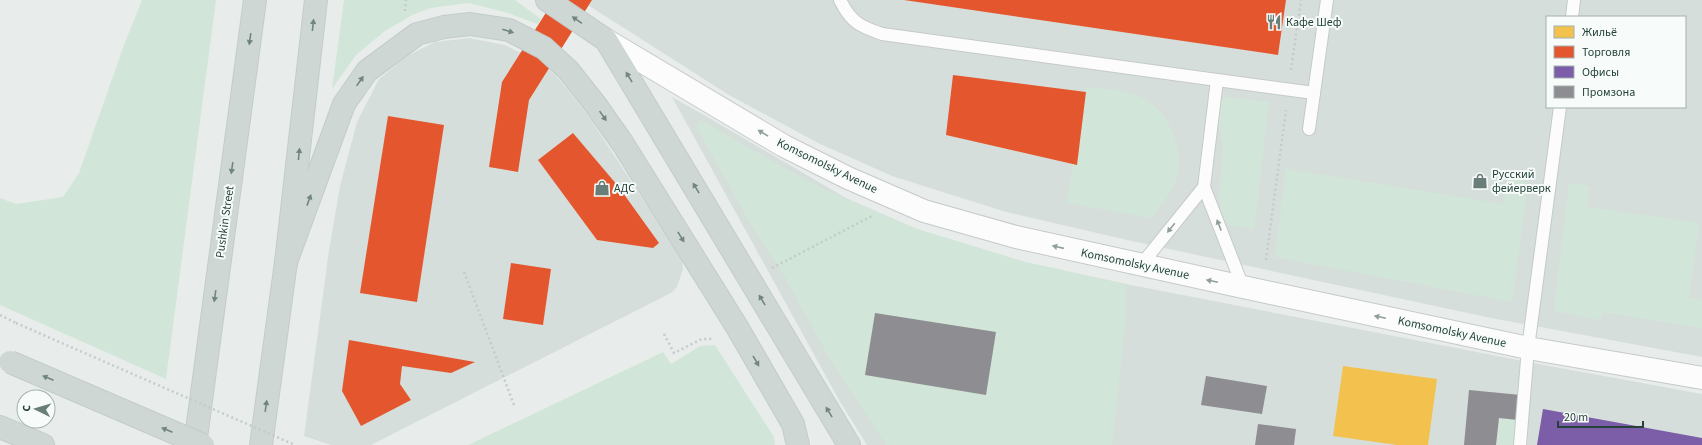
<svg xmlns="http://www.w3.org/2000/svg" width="1702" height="445" font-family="'Source Sans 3',sans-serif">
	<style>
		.built { fill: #d6dedb; fill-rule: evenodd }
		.green { fill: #d1e6d8 }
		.homes { fill: #f2c14e }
		.shops { fill: #e4572e }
		.offices { fill: #7b5ea7 }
		.industry { fill: #8d8d92 }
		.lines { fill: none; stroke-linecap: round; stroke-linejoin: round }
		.service-casing { stroke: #c5cac8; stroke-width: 14 }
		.minor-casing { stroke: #c5cac8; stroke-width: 24 }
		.primary-casing { stroke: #c3ccc9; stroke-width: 24 }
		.path { stroke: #c3ccca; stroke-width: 2.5; stroke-dasharray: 2 3; stroke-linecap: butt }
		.service { stroke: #fcfcfc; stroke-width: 12 }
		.minor { stroke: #fcfcfc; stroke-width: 22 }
		.primary { stroke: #cfd7d5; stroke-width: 22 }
		.primary-bridge-casing { stroke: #c3ccc9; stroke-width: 24; stroke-linecap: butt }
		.path-bridge { stroke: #c3ccca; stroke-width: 2.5; stroke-dasharray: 2 3; stroke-linecap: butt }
		.primary-bridge { stroke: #cfd7d5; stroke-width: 22 }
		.oneway { fill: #718580 }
		.oneway2 { fill: #909f9b }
		.labels { text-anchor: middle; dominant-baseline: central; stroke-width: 4; stroke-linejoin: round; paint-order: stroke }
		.poi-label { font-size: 12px; fill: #24423a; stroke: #f7fbf9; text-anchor: start }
		.street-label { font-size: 12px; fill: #24423a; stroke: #f7fbf9 }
	</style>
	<rect width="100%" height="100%" fill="#e8edeb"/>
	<g class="built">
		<path d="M580,0H1702V357L1491,318L1127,240L1006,212L892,176L818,143L729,95ZM1547,17H1685V107H1547Z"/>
		<path d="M469,38L505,45L543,64L558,78L587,114L682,259L683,269L677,287L671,293L371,445H331L304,436L329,250L340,186L357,122L379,79L407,56L435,42Z"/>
		<path d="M672,97L711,119L846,198L917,229L1025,262L1126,284L1544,365L1702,394V445H867L839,400Z"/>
	</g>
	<g class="green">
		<path d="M142,0H216L166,379L0,305V198L16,204L63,197L79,173L124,45Z"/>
		<path d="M344,0H515L541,19L537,24L508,13L469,3L431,8L412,15L385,31L356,55L332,89Z"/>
		<path d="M1085,87C1100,89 1118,89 1133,94C1169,104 1189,155 1173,188C1167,198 1159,208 1152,218L1067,203Z"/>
		<path d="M1226,97L1269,102L1254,229L1224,224C1213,193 1226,170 1222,139C1221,130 1216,122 1215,113C1214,109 1217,104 1218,101Z"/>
		<path d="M699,121L708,124L771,161L823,189L917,229L1025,262L1126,284V316L1112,445H886L829,357L782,272L748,219L697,128Z"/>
		<path d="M1286,169L1504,204L1508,174H1515L1525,181L1526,195L1512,302L1275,257Z"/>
		<path d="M1569,183L1589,186L1587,207L1699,223L1689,298L1702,300V328L1602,312L1600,320L1554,311Z"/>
		<path d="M715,345L774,437L775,445H468L663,352L671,364L700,346Z"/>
		<path d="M1499,418L1518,420L1517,445H1496Z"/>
	</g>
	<path class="homes" d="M1343,366L1437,379L1428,445H1397L1333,436Z"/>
	<g class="shops">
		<path d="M554,0H592L529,100L518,172L489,167L502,82Z"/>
		<path d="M904,0H1286L1278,55Z"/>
		<path d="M953,75L1086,92L1077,165L946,135Z"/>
		<path d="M388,116L444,125L417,302L360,293Z"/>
		<path d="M573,133L618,186L659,243L653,248L597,240L538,160Z"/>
		<path d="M511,263L551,269L543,325L503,319Z"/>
		<path d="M349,340L475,362L451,373L402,366L400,384L411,400L361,426L342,391Z"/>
	</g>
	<path class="offices" d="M1543,409L1702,438V445H1537Z"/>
	<g class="industry">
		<path d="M875,313L996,332L986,395L865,375Z"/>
		<path d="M1206,376L1267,386L1262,414L1201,405Z"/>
		<path d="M1469,390L1521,395L1518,420L1499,418L1496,445H1464Z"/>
		<path d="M1258,424L1296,429L1294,445H1255Z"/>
	</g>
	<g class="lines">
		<defs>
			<g id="service">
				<path d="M840,0C851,22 859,26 882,34L1217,80L1204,187L1243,287"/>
				<path d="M1572,17L1574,0"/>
				<path d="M1217,80L1314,93"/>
				<path d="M1309,129L1327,0"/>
				<path d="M1141,265L1204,187"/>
				<path d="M1520,445L1528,348L1560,107"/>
			</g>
			<path id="minor" d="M606,40L784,146L848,178L924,211L1016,237L1243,287L1528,348L1702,378"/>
			<g id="primary">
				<path d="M547,0L606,40L849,445"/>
				<path d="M286,262L344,104L367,71L417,34L444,27L470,24L509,30L544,48L568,70L595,104L623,144L737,327L793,424L798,445"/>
				<path d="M0,427L43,445"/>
				<path d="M195,445L255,0"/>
				<path d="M261,445L286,262L316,0"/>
			</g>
		</defs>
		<use href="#service" class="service-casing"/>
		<use href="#minor" class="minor-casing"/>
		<use href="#primary" class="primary-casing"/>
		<g class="path">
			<path d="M405,11L406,0"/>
			<path d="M1291,70L1301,0"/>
			<path d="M1266,260L1286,110"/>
			<path d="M772,268L872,216"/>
			<path d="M464,272L514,405"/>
			<path d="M0,315L16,323"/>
			<path d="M664,334L674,353L702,339H713"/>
		</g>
		<use href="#service" class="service"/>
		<use href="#minor" class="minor"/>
		<use href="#primary" class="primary"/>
		<defs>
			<path id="primary-bridge" d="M10,362L203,445"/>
		</defs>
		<use href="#primary-bridge" class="primary-bridge-casing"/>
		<path class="path-bridge" d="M16,323L295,445"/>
		<use href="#primary-bridge" class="primary-bridge"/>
	</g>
	<defs><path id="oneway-solid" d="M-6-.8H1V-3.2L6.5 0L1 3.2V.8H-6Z"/></defs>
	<g class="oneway">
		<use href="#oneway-solid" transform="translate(577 20) rotate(-146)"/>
		<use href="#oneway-solid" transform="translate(313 25) rotate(-84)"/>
		<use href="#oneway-solid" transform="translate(508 31) rotate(18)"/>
		<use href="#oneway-solid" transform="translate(250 39) rotate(98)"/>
		<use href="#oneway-solid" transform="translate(629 77) rotate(-121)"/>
		<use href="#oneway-solid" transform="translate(360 81) rotate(-55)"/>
		<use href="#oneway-solid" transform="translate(603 116) rotate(55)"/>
		<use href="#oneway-solid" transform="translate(299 154) rotate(-84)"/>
		<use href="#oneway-solid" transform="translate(232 168) rotate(98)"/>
		<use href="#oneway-solid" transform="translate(696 188) rotate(-121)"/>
		<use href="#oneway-solid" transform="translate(309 200) rotate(-70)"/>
		<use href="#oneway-solid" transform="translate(681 237) rotate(58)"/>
		<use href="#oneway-solid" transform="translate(215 296) rotate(98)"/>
		<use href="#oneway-solid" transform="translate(762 300) rotate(-121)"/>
		<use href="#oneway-solid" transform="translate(756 361) rotate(60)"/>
		<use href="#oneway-solid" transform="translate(48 378) rotate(-157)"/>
		<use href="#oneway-solid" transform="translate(266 406) rotate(-82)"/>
		<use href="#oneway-solid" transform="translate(829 412) rotate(-121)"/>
		<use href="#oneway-solid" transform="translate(167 430) rotate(-157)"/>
	</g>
	<g class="oneway2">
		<use href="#oneway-solid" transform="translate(763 133) rotate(-149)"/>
		<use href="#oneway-solid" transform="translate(1219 225) rotate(-111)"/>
		<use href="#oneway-solid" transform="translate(1171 228) rotate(129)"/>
		<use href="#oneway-solid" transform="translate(1058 247) rotate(-167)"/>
		<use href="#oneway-solid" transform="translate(1212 281) rotate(-168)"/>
		<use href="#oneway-solid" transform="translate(1380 317) rotate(-168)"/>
	</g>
	<defs>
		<symbol id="restaurant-bare" viewBox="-9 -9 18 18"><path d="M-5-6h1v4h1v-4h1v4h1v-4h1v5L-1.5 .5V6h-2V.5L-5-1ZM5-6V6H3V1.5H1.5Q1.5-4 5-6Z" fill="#697e78" stroke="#f7fbf9" stroke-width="2.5" paint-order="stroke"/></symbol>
		<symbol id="shop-bare" viewBox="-9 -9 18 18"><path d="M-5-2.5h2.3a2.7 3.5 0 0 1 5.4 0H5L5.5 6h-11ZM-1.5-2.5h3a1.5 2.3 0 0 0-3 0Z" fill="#697e78" stroke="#f7fbf9" stroke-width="2.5" paint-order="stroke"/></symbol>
	</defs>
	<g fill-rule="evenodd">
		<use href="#restaurant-bare" x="1263" y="11" width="22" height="22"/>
		<use href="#shop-bare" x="1469" y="170" width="22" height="22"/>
		<use href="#shop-bare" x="591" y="177" width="22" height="22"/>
	</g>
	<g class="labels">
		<g class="poi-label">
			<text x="1286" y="22">Кафе Шеф</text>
			<text x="1492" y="174">Русский<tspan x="1492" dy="14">фейерверк</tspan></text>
			<text x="614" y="188">АДС</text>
		</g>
		<g class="street-label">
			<text transform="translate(827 166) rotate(26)">Komsomolsky Avenue</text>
			<text transform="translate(225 222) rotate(-82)">Pushkin Street</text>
			<text transform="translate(1135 264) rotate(12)">Komsomolsky Avenue</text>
			<text transform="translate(1452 332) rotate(12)">Komsomolsky Avenue</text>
		</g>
	</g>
	<rect x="1546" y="16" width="140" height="92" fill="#f7fbf9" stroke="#a3b1ad"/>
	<rect x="1554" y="26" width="20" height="12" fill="#f2c14e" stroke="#a3b1ad"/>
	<text x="1582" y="36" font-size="12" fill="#24423a">Жильё</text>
	<rect x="1554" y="46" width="20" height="12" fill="#e4572e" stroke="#a3b1ad"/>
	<text x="1582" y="56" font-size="12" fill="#24423a">Торговля</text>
	<rect x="1554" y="66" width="20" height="12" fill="#7b5ea7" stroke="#a3b1ad"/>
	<text x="1582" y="76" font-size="12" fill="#24423a">Офисы</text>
	<rect x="1554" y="86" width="20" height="12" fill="#8d8d92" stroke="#a3b1ad"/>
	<text x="1582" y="96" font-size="12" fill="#24423a">Промзона</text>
	<g transform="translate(36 409) rotate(275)"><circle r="19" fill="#f7fbf9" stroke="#a3b1ad"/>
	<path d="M0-3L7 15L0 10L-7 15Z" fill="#697e78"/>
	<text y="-6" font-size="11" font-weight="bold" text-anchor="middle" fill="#24423a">С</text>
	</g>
	<path d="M1558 421v6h85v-6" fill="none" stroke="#24423a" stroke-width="2"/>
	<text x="1564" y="421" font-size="12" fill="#24423a" stroke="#f7fbf9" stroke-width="3" paint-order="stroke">20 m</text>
</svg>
